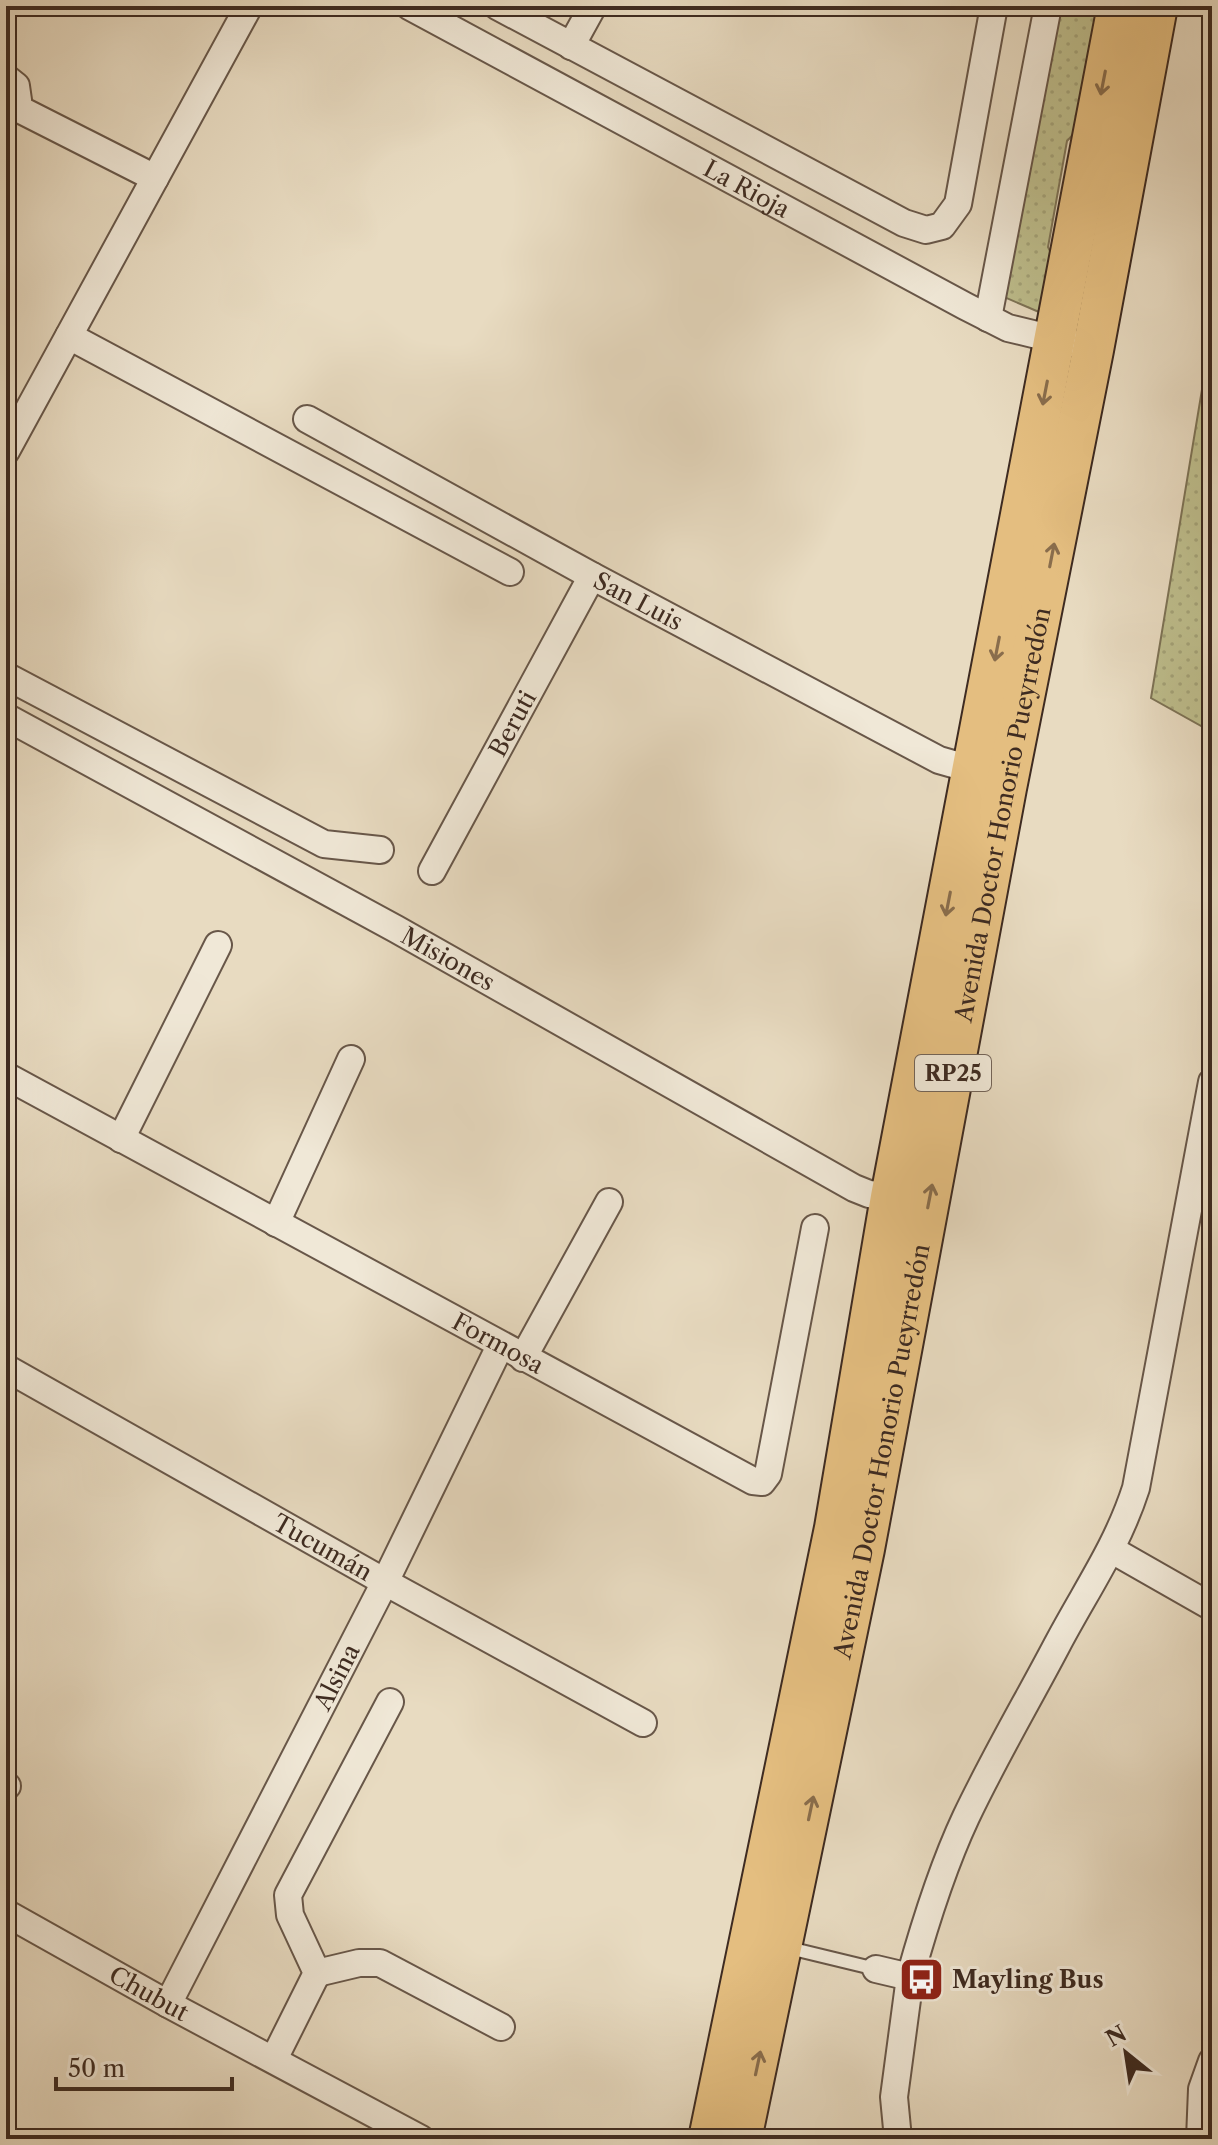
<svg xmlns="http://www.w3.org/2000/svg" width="1218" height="2145" font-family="'Libre Caslon Text',serif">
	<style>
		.grass { fill: url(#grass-dots); stroke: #7e7457; stroke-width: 2 }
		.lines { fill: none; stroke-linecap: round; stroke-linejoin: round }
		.service-casing { stroke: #685749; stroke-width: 16 }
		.minor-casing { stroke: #685749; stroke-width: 30 }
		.primary-casing { stroke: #3e2b21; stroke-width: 44 }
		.service { stroke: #f0e8d7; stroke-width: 12 }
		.minor { stroke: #f0e8d7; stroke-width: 26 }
		.primary { stroke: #e4be80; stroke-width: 40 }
		.oneway { stroke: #896d4c }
		.labels { text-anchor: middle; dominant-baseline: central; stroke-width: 6; stroke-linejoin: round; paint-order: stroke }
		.shield { fill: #f0e8d7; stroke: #736458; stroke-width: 2 }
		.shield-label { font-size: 22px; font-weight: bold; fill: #3e2b21 }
		.street-label { font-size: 24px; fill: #3e2b21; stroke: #f0e8d7 }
		.poi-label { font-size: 24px; font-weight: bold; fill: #3e2b21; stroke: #f0e8d7; text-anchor: start }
	</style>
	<defs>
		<pattern id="grass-dots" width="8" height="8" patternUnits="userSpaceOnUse" patternTransform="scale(2)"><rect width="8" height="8" fill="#bebe8d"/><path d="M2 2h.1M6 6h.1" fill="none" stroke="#a4a379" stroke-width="1.8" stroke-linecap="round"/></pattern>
	</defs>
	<rect width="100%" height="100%" fill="#e8dbc1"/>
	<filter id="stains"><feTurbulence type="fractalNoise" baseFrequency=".0025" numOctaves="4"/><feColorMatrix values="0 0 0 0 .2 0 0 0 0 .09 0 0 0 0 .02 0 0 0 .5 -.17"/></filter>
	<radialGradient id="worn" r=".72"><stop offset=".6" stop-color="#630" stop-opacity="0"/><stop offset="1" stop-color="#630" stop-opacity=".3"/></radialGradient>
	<g class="grass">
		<path d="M1056,6H1104L1082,125L1067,141L1048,247L1057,265L1046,315L1004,297Z"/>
		<path d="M1212,329V732L1151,698Z"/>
	</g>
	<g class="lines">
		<defs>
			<path id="service" d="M785,1947L876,1969"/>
			<g id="minor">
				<path id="s1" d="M409,6L965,306L1008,328L1070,343"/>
				<path d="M497,6L904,223L926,230L942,226L958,204L994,6"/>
				<path d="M571,46L593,6"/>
				<path d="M6,78L16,86L18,100L6,115"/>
				<path d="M15,107L155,178"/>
				<path d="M988,318L1048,6"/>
				<path d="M69,336L510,572"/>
				<path id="s2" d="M307,419L592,576L939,760L974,770"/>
				<path d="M6,451L249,6"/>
				<path d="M6,676L324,844L380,850"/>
				<path id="s3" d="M6,717L396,929L854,1188L869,1194L891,1197"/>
				<path id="s4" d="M432,871L592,576"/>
				<path id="s5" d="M6,1076L753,1481L762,1482L768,1474L815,1228"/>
				<path d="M121,1139L218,945"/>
				<path d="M276,1223L351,1059"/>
				<path d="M523,1358L609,1202"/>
				<path id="s6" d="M6,1368L385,1582L643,1723"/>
				<path d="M1112,1550L1212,1607"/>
				<path d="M6,1786H7"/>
				<path id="s7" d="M6,1913L168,2004L421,2139"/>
				<path d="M876,1969L910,1977C925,1923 942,1868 966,1817C994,1758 1027,1702 1057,1645C1086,1590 1117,1547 1136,1488L1212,1082"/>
				<path d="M317,1973L359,1963H380L501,2027"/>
				<path id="s8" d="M168,2004L385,1582L500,1346"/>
				<path d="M274,2059L317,1973L290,1915L288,1895L390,1702"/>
				<path d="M898,2139L894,2097L910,1977"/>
				<path d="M1200,2139L1202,2089L1212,2061"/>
			</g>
			<g id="primary">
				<path d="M709,2139L835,1528L891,1197L1118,6"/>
				<path id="s9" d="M741,2139L864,1549L1006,788L1093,350L1157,6"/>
			</g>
		</defs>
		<use href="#service" class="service-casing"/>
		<use href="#minor" class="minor-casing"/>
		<use href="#primary" class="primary-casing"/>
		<use href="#service" class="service"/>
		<use href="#minor" class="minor"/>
		<use href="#primary" class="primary"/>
	</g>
	<defs><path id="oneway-shaft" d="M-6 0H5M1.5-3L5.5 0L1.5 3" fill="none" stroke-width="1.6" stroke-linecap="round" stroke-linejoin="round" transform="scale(2)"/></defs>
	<g class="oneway">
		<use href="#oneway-shaft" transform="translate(1103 83) rotate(101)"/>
		<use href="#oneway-shaft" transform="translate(1045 393) rotate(101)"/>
		<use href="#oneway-shaft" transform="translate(1052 555) rotate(-79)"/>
		<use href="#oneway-shaft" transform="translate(997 649) rotate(101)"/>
		<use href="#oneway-shaft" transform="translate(948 904) rotate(101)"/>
		<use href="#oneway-shaft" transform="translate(930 1196) rotate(-79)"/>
		<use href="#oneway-shaft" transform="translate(811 1808) rotate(-78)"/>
		<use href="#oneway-shaft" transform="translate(758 2063) rotate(-78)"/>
	</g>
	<defs>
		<symbol id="bus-square" viewBox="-11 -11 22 22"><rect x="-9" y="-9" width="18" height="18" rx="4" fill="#8f2418" stroke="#f0e8d7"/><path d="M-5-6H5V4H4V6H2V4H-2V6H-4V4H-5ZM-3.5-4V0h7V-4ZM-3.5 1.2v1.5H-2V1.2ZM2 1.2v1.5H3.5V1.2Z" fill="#fff"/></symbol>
	</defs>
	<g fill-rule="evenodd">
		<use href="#bus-square" x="896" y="1954" width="51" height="51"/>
	</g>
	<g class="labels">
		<rect class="shield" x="915" y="1055" width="76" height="36" rx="6"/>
		<g class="shield-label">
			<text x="953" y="1073">RP25</text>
		</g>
		<g class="street-label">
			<text stroke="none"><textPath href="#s1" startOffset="384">La Rioja</textPath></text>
			<text stroke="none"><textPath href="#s2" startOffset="378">San Luis</textPath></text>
			<text stroke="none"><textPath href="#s4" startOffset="168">Beruti</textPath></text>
			<text stroke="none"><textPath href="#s9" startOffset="1350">Avenida Doctor Honorio Pueyrredón</textPath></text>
			<text stroke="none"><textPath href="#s3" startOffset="504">Misiones</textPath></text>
			<text stroke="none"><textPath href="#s5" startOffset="560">Formosa</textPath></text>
			<text stroke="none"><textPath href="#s9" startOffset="702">Avenida Doctor Honorio Pueyrredón</textPath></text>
			<text stroke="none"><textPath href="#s6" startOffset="364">Tucumán</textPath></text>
			<text stroke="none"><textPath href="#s8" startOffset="368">Alsina</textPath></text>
			<text stroke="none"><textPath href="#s7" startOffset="164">Chubut</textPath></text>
		</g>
		<g class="poi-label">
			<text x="952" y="1979">Mayling Bus</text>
		</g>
	</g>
	<rect width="1218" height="2145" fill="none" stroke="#e8dbc1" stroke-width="32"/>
	<rect x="8" y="8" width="1202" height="2129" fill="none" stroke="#3e2b21" stroke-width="4"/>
	<rect x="16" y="16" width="1186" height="2113" fill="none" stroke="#3e2b21" stroke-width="2"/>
	<g transform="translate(1126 2053) rotate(330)" stroke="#f0e8d7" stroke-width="6" paint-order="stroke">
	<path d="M0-6L14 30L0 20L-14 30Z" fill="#3e2b21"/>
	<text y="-12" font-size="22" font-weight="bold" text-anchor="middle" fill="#3e2b21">N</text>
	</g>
	<path d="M56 2077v12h176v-12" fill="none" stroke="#3e2b21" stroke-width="4"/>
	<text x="68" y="2077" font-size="24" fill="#3e2b21" stroke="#f0e8d7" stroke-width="6" paint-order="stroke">50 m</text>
	<rect width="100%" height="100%" filter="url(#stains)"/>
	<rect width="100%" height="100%" fill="url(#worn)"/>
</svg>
